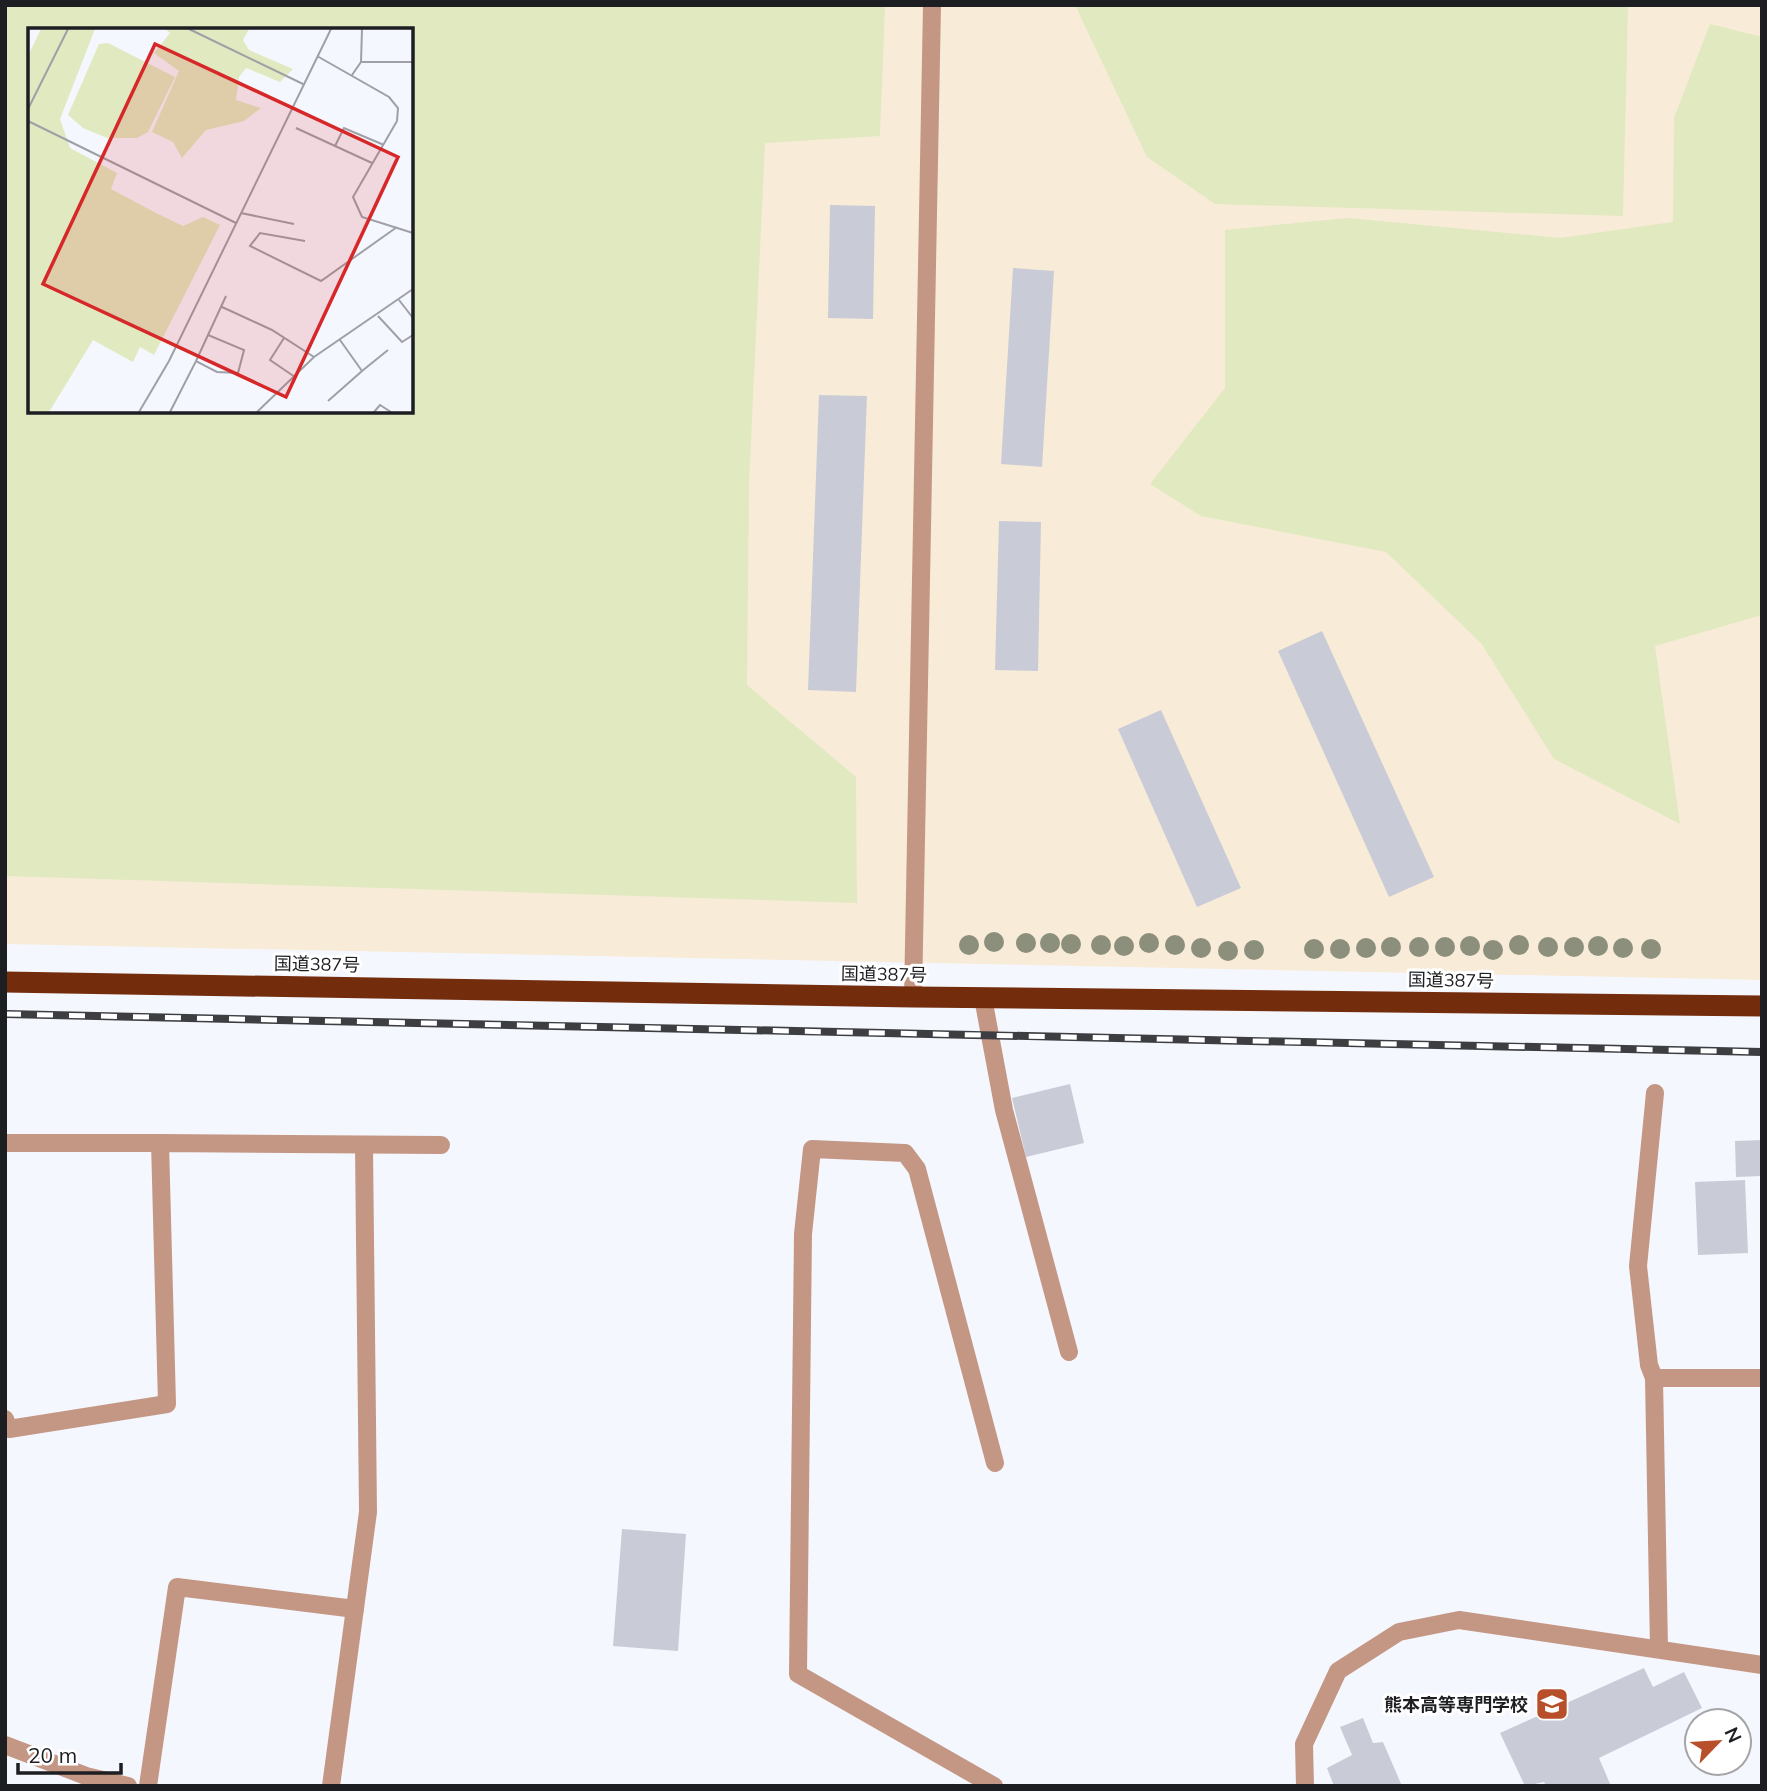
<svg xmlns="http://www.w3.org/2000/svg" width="1767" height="1791" font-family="Mulish,'Noto Sans JP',sans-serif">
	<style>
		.commercial { fill: #f8ecd8; fill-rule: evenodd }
		.green { fill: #e1e9c0; fill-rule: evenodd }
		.building { fill: #c9ccd7 }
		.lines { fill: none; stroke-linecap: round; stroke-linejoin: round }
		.minor { stroke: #c49785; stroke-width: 18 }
		.highway { stroke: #732c0c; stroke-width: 21 }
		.rail-casing { stroke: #3d3e42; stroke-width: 8 }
		.rail { stroke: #fff; stroke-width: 5; stroke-dasharray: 16; stroke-linecap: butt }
		.tree { fill: #8b8f7b }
		.labels { text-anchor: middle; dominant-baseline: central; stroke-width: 6; stroke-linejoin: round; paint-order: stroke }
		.street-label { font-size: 18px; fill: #1d1e22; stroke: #fff }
		.poi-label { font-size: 18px; font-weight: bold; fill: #1d1e22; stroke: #fff; text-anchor: end }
		.inset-road { fill: none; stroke: #9fa0a6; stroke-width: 2 }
		.view { fill: #d62828; fill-opacity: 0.15; stroke: #d62828; stroke-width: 3.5 }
		.inset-edge { fill: none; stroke: #1d1e22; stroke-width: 3.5 }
	</style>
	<rect width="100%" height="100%" fill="#f5f7fe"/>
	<path class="commercial" d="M5,5H1762V980L5,944ZM30,30H411V411H30Z"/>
	<g class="green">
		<path d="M5,5H885L880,136L765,143L749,484L747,685L856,777L857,903L5,876ZM30,30H411V411H30Z"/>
		<path d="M1075,5H1628L1623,216L1215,204L1147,157Z"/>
		<path d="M1710,24L1762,37V615L1655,646L1680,824L1554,759L1481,643L1386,552L1201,516L1150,484L1225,388V230L1348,218L1560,238L1673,222L1674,118Z"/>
	</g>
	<g class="building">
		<path d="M830,205L875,206L873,319L828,318Z"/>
		<path d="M1013,268L1054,271L1042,467L1001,464Z"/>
		<path d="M819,395L867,396L856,692L808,690Z"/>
		<path d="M999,521L1041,522L1038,671L995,670Z"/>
		<path d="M1322,631L1434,877L1389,897L1278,651Z"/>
		<path d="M1161,710L1241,888L1197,907L1118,729Z"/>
		<path d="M1070,1084L1084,1143L1026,1157L1012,1098Z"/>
		<path d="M1762,1140V1176L1736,1177L1735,1141Z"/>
		<path d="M1745,1180L1748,1253L1698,1255L1695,1182Z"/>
		<path d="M622,1529L686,1534L678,1651L613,1646Z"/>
		<path d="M1644,1668L1653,1687L1684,1672L1702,1708L1599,1758L1611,1786H1546L1544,1782L1525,1786L1500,1733Z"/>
		<path d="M1363,1718L1373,1743L1383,1742L1402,1786H1334L1327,1768L1352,1755L1340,1727Z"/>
	</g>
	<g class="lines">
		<g class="minor">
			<path d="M913,997L932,5"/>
			<path d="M983,998L1004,1110L1069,1352"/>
			<path d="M1655,1093L1638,1266L1649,1365L1654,1378L1659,1648"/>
			<path d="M5,1143H160"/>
			<path d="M1654,1378H1762"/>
			<path d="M5,1419L9,1429L167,1404L160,1143L441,1145"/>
			<path d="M5,1745L86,1776L128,1786"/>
			<path d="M148,1786L177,1587L355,1609"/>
			<path d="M331,1786L368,1512L364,1147"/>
			<path d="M994,1786L798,1674L803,1234L812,1149L905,1153L917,1169L995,1463"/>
			<path d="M1305,1786L1304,1744L1338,1671L1399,1632L1459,1620L1762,1665"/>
		</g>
		<path class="highway" d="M5,982L913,997L1762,1006"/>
		<defs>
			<path id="rail" d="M5,1014L1762,1052"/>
		</defs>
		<use href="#rail" class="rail-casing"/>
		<use href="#rail" class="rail"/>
	</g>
	<g class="tree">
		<circle cx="994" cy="942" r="10"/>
		<circle cx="1026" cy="943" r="10"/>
		<circle cx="1050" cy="943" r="10"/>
		<circle cx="1149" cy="943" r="10"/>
		<circle cx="1071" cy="944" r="10"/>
		<circle cx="969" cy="945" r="10"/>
		<circle cx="1101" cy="945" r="10"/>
		<circle cx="1175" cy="945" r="10"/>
		<circle cx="1519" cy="945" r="10"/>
		<circle cx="1124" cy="946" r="10"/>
		<circle cx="1470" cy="946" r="10"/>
		<circle cx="1598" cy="946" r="10"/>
		<circle cx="1391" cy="947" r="10"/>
		<circle cx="1419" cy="947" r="10"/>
		<circle cx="1445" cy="947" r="10"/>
		<circle cx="1548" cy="947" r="10"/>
		<circle cx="1574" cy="947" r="10"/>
		<circle cx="1201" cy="948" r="10"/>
		<circle cx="1366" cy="948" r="10"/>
		<circle cx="1623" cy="948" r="10"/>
		<circle cx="1314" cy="949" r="10"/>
		<circle cx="1340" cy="949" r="10"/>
		<circle cx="1651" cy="949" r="10"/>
		<circle cx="1254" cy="950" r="10"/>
		<circle cx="1493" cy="950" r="10"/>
		<circle cx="1228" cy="951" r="10"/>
	</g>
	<defs>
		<symbol id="university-square" viewBox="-11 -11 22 22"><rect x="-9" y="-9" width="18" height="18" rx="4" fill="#b74f2a" stroke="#fff"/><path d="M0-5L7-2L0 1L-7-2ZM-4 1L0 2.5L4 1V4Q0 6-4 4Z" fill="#fff"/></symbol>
	</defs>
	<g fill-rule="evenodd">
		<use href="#university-square" x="1533" y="1685" width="38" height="38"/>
	</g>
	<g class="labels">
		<g class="street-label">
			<text transform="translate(317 964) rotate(1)">国道387号</text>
			<text transform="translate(884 974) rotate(1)">国道387号</text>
			<text transform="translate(1451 980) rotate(1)">国道387号</text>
		</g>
		<g class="poi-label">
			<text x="1528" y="1704">熊本高等専門学校</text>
		</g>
	</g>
	<g transform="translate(28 28)">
		<rect width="385" height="385" fill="#f5f7fe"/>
		<path d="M13,1H67L32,91L42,120L89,145L83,161L128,185L155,198L175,189L192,197L126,327L112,319L105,334L65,312L21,384H0V28ZM137,1H221L215,12L221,22L265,41L252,54L218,40L211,49L208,72L233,80L216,93L178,102L154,130L145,114L124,104L151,43L126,25L142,5ZM80,15L147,49L120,104L109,110H79L55,100L40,87L71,16Z" fill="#e1e9c0"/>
		<path class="inset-road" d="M161,1L275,56M289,28L361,69L370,80L369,93L325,169L334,189L385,205M333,34L334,1M324,47L333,34H385M0,81L40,1M385,89V121M0,93L208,195M268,100L344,135M307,118L316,100L356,117M213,185L266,196M277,213L232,205L222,218L293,253L369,199M371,272L385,290M194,279L244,302L286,329M350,288L374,314L385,307M256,310L242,332L267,349M168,333L180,307M334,343L360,322M300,373L334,343L312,312M111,384L141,333L303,1M142,384L168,333L189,344L210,345L216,322L180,307L198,268M229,384L286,329L385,261M346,384L352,377L363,384"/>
		<path class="view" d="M127,16L370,129L258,369L15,256Z"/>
		<rect width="385" height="385" class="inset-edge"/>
	</g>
	<rect width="1767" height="1791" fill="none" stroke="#1d1e22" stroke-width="14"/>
	<g transform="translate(1718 1742) rotate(65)"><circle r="33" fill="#ffffff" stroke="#a5a5a7" stroke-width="2"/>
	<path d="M0-5L12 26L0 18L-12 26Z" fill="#b74f2a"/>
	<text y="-10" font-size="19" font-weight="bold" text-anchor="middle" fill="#1d1e22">N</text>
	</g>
	<path d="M18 1763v10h103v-10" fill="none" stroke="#1d1e22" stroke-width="3.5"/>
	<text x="28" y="1763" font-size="21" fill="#1d1e22" stroke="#ffffff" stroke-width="5" paint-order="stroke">20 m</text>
</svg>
